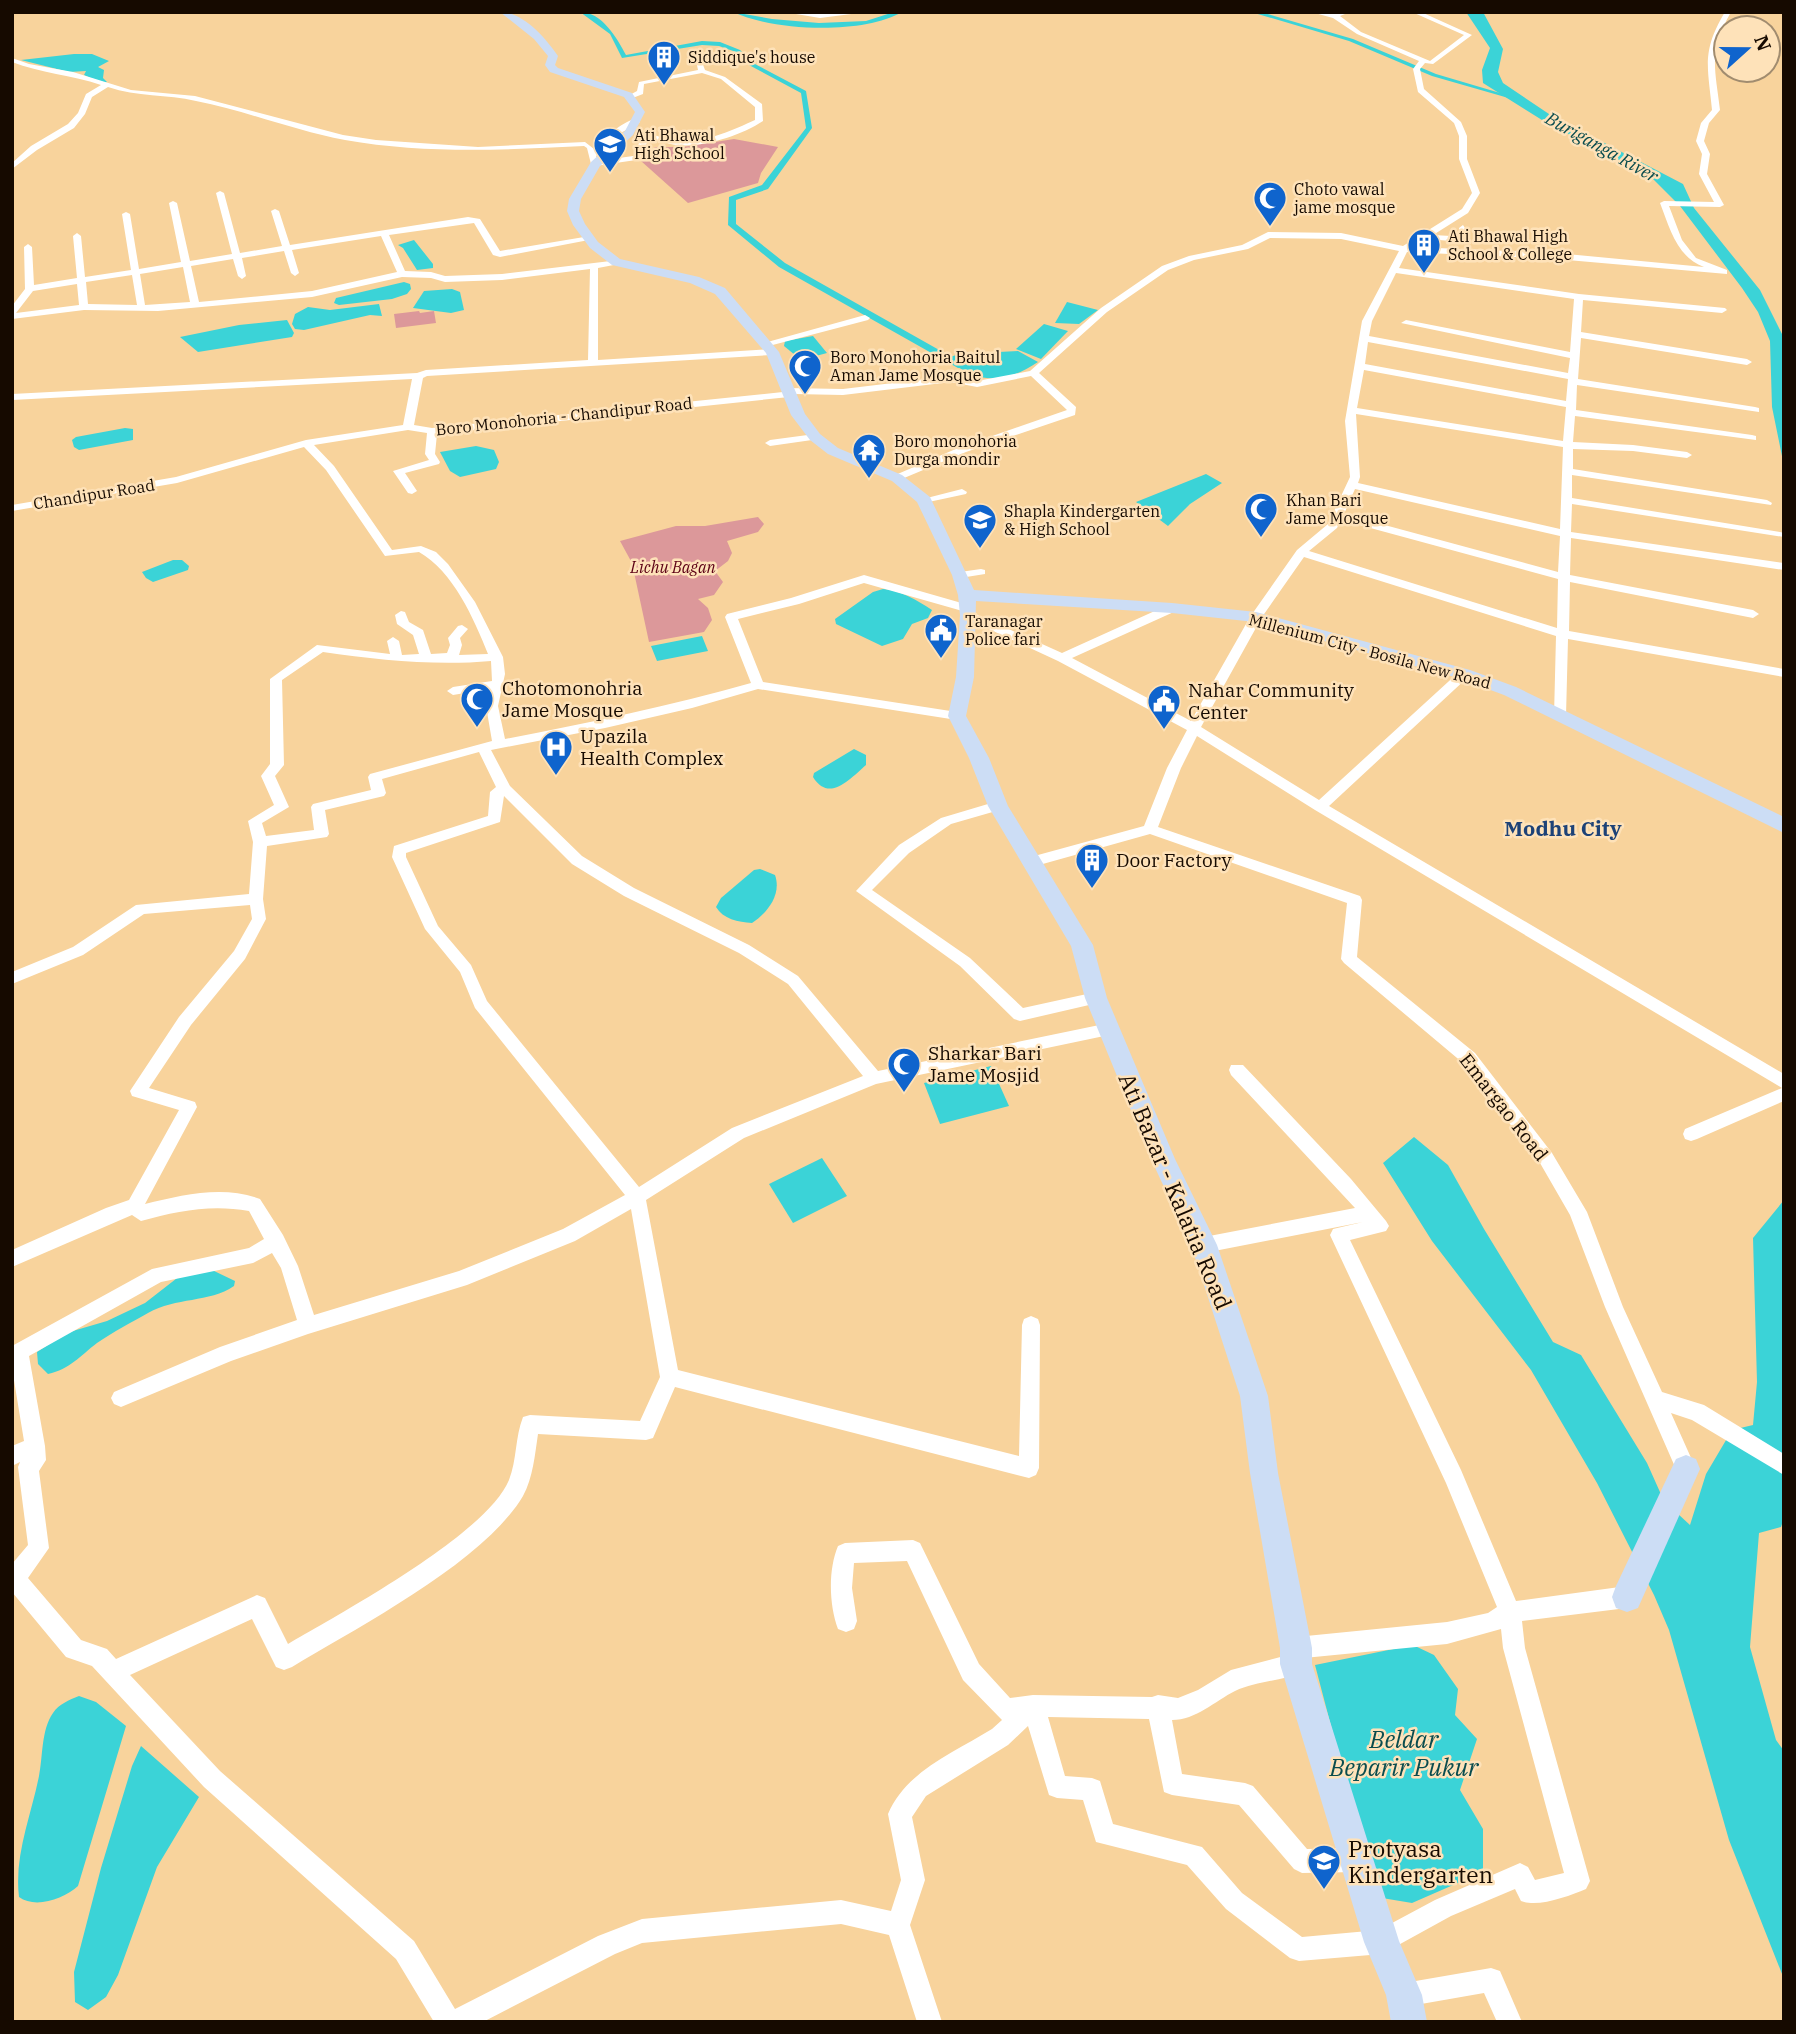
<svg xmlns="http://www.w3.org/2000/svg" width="1796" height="2034" font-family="'IBM Plex Serif',serif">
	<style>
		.green { fill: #dc989a }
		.water { fill: #3bd3d7 }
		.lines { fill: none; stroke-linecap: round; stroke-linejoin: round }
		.canal { fill: #3bd3d7; fill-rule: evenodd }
		.street { fill: #fff; fill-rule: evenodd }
		.secondary { fill: #ccddf5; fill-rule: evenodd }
		.labels { text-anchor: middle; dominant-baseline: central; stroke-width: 5; stroke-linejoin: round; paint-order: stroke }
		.far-poi-label { font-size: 16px; fill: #160a00; stroke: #fee2b9; text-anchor: start }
		.far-street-label { font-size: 16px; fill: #160a00; stroke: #fee2b9 }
		.far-park-label { font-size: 16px; font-style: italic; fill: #5c0015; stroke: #fee2b9 }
		.far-water-label { font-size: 18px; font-style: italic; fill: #0a4c4e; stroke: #fee2b9 }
		.poi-label { font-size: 19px; fill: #160a00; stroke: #fee2b9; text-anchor: start }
		.street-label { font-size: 19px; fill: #160a00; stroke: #fee2b9 }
		.neighbourhood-label { font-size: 21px; font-weight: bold; fill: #1d4277; stroke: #fee2b9 }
		.near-street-label { font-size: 23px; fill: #160a00; stroke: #fee2b9 }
		.near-poi-label { font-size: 23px; fill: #160a00; stroke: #fee2b9; text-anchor: start }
		.near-water-label { font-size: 24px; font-style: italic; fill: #0a4c4e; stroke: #fee2b9 }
	</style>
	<rect width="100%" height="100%" fill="#f8d39c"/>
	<g class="green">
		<path d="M734,139L778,147L761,173L758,183L688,203L641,161L655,147H683Z"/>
		<path d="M419,311L420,313L434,311L436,323L396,328L394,314Z"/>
		<path d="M758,517L764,524L758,532L727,541L732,553L728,561L715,571L723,582L714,595L698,599L708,608L712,620L704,632L649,642L632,563L620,541L676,526H705Z"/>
	</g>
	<g class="water">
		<path d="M1466,12H1483L1503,49L1498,72L1503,83L1549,114L1683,184L1694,208L1760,290L1783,336L1784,466L1772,407L1770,341L1758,312L1742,288L1680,206L1653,179L1542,120L1483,83L1482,70L1490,48Z"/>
		<path d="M74,54H92L109,61L98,67L104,70L103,78L107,82L101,83L84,75L86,71L69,72L21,60Z"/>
		<path d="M414,240L433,264V268L417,270L403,248L398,245Z"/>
		<path d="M404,282L410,284L411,289L407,294L392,299L339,305L334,303L336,298Z"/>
		<path d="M452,289L460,292L464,310L451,313L413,308L424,291Z"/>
		<path d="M1067,302L1098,310L1079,324L1055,323Z"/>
		<path d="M379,304L382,316L370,315L304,330L295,329L292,324L295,314L308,307L330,310Z"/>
		<path d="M287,320L294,333L292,337L198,352L180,337L239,325Z"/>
		<path d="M1044,324L1068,331L1041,359L1016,349Z"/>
		<path d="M813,336L827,353L801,360L784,346L785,341Z"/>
		<path d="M1018,351L1038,362C1005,384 977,385 946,358L960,354Z"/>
		<path d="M125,428L133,429V440L79,450L74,447L72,440L76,437Z"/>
		<path d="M476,446L494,450L499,462L496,469L460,477L450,471L440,452Z"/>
		<path d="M1206,474L1222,483L1190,504L1168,526L1136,502Z"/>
		<path d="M173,560H182L189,566L188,570L153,582L146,578L142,572Z"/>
		<path d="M883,589C900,590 917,600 932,610L928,618L912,624L903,639L882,646L836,624L835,619L873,592Z"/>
		<path d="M702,636L708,651L657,661L651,646Z"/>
		<path d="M854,749L866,755V765C850,779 829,803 813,777L814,773Z"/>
		<path d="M760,869L775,875C782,895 767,913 752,923C738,922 723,919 716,907L721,898L754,870Z"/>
		<path d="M991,1066L1009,1106L940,1124L924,1083Z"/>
		<path d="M1414,1137L1448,1165L1484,1229L1553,1342L1581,1355L1647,1463L1664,1501L1690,1525L1706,1474L1732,1430L1753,1425L1757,1382L1753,1238L1784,1200V1518L1781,1527L1759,1533L1750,1647L1776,1740L1784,1751V1979L1729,1840L1669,1630L1654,1595L1597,1483L1531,1370L1432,1241L1383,1163Z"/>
		<path d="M822,1158L847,1196L793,1223L769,1184Z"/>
		<path d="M212,1270L235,1281L234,1286C209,1303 176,1297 148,1313C132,1322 113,1332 97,1343C80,1356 70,1369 48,1374L38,1364L37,1352L66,1333L107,1321L145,1303L181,1275Z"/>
		<path d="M1413,1645L1434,1655L1458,1689L1455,1715L1477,1739L1460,1790L1483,1829V1872L1412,1903L1376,1897L1315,1665Z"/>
		<path d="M79,1696L96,1702L126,1726L78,1886C64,1899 35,1909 19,1897C14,1856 31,1816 39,1776C43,1757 41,1730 53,1713C59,1704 69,1700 79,1696Z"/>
		<path d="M141,1746L199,1797L157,1867L118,1975L106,1997L88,2010L75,2002L74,1972L101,1868L132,1766Z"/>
	</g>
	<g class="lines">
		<g class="canal">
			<path d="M580,12C602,12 617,38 626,55L702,41L720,42L740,50L753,63L806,91L812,128L768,189L736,200V224L785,263L964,364V368H958L779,267L728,225L729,197L762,185L806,128L801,93L749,65L736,52L719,46L702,45L622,58L610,34Z"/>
			<path d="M733,12L772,19L819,23L866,21L894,12H902C863,35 773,31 733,12Z"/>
			<path d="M1251,12H1261L1353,39L1436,74L1517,98L1512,99L1432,76L1349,41Z"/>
		</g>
		<g class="street">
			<path d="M784,12H867L820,18Z"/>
			<path d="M1311,12H1350L1340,16L1361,32L1430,61L1464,35L1412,12H1421L1472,35L1433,64L1425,63L1420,69L1424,89L1461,122L1467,136V159L1480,193L1468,213L1433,235L1451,236L1460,233L1459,228L1463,225L1469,234L1451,241L1427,239L1413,247L1556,253L1704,267C1677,257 1670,229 1660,203L1664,201L1714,202L1699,174L1702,154L1696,141L1701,123L1712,110C1708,67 1701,52 1725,12H1731C1708,52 1715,67 1720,110L1709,123L1704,141L1710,154L1707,174L1724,205L1720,207L1669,206L1682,240L1696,258L1727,270V274L1556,259L1407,252L1399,268L1579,294L1725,308L1727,310L1722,313L1583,300L1581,332L1747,359L1752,362L1747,365L1581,338L1578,379L1755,407L1759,408V412L1577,385L1576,410L1752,435L1756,436V440L1575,416L1573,442L1633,445L1687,452L1692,455L1687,458L1633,451L1573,449V469L1767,500L1772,503L1771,505L1572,475V498L1780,532L1784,533V537L1572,504L1571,532L1784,563V570L1571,538L1570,575L1753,610L1759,614L1753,618L1570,582L1569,631L1784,669V677L1568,639L1566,716L1560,720L1554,716L1556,636L1304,557L1262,617L1201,727L1319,800L1460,671H1468V677L1329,806L1784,1074V1101L1697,1139L1691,1141L1685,1139L1683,1134L1685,1129L1782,1088L1315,810L1197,736L1181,768L1158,827L1360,896L1362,900L1357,957L1475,1053L1552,1153L1587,1212L1623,1307L1662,1392L1704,1405L1784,1454V1475L1692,1420L1671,1413L1696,1469L1693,1476L1686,1479L1679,1476L1605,1307L1570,1215L1540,1163L1463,1063L1344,963L1341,959L1347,903L1150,834L1032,867L1027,866L1025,862L1027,858L1144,826L1167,768L1187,730L1058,661L965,618L963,615L966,612L864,583L799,604L738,619L763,682L957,712L963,716L957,720L758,689L692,708L605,728L491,750L510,786L582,856L634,888L749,945L798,976L878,1071L1109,1023L1115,1025L1117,1029L1115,1033L1109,1035L876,1084L744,1138L646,1200L678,1370L1019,1456L1022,1325L1024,1319L1031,1316L1038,1319L1040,1325L1039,1468L1036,1475L1029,1478L675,1387L653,1438L646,1440L538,1434C535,1454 533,1478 523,1496C484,1562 358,1627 292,1667L284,1670L276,1667L252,1619L130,1675L220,1771L414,1941L455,2009L598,1936L642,1919L841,1900L891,1911L901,1880L888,1814C906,1771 955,1752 992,1729L1002,1720L963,1680L907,1561L854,1563L852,1588L857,1621L854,1629L846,1632L838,1629C829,1605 828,1570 838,1546L845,1543L913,1540L920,1543L979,1664L1010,1698L1033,1695L1152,1697L1158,1695L1178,1698L1198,1690L1231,1670L1288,1655L1285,1648L1288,1640L1296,1637L1447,1622L1488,1613L1497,1607L1446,1483L1330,1235L1333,1229L1363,1222L1204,1253L1198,1251L1195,1245L1198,1239L1204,1237L1355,1208L1231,1075L1229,1070L1231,1065H1243L1351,1179L1386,1221L1389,1226L1386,1231L1350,1240L1461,1470L1516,1601L1627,1586L1634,1590L1638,1597L1634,1604L1627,1608L1522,1621L1525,1648L1590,1881L1586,1889C1569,1896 1538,1908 1521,1901L1515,1889L1451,1916L1382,1954L1299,1961L1290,1958L1226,1909L1187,1865L1096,1842L1083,1800L1057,1798L1049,1795L1028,1726L1008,1745L926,1796L912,1817L925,1880L910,1925L942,2022H917L889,1935L841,1924L642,1943L615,1954L483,2022H434L396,1959L204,1787L92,1666L66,1657L12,1592V1564L28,1545L18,1467L20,1462L12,1466V1446L24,1441L12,1368V1346L152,1269L249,1248L264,1239L249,1211C211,1204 177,1211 141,1221L132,1215L12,1267V1250L106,1208L129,1200L179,1110L132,1096L130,1091L179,1017L234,951L252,919L250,905L144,914L83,955L12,984V972L73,947L136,905L249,894L253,842L248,821L274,805L261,776L270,764V679L317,645L390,654L387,641L393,637L399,641L402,655L419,654L413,635L397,624L395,615L401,611L405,612L409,622L423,630L431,654L447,653L450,645L448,638L458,626L462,625L468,629L460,638L462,645L459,655L488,654C474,619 453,571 419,552L385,556L326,470L304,447L177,483L12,511V505L176,477L306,440L403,425L412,379L12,400V394L417,373L426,370L588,360L590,269L502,280L445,282L431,278L402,277L312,297L158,311L84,310L12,319V306L25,289L24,247L28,244L32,247L34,285L77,278L73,236L77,233L81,236L85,277L131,270L122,214L126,212L130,214L139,269L181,262L169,203L173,201L177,203L190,261L232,254L216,193L220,191L224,193L240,253L282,246L271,211L275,209L279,211L290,245L468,217L480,219L500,251L590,236L594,239L500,257L493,255L474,223L389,235L405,271L431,272L445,276L502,274L619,260V264L598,268V360L772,349L777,352L772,355L427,376L423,378L414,425L432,428L783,392L787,388L843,389L951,376L977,381L1030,371L1101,308L1162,266L1189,256L1242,245L1268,232L1341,233L1403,246L1462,209L1472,193L1459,159V136L1454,123L1418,92L1413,69L1419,61L1357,34L1333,18ZM381,236L397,272L312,291L199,302L191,266L233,259L238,276L242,279L246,276L242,258L284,251L291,273L295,276L299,273L292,250ZM1270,238L1341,239L1399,251L1362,321L1345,421L1350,477L1328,524L1297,550L1250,617L1191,721L1072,658L1176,611V605H1168L1062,653L971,612L974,609L972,606L864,575L791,598L727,614L725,617L751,683C670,706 588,723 505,739L498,706L505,674L503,657L475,602L448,564L436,552L421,546L392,550L334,466L314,445L408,430L427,433L425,454L429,460L393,471L408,493L412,494L417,491L405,473L439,464L440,462L435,454L437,434L789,397L794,394L843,395L951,382L977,387L1031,376L1067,410L958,448L893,476V480L897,481L966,452L1075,415L1076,407L1039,373L1107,312L1168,270L1194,260L1248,249ZM183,267L190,302L145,305L140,274ZM1396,273L1574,299L1570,352L1406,320L1401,323L1570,358L1568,373L1369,336L1372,321ZM132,275L137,305L88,304L86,282ZM77,284L79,305L16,313L33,291ZM1368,342L1568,379L1566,401L1365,364ZM1364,370L1566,407L1563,441L1357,408ZM1356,414L1563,447L1560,529L1358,483L1360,477ZM1355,489L1560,536L1558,572L1344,514ZM1341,520L1558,579L1557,628L1309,551L1337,528ZM323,652C379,660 435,666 491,661L492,681L453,687L447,691L453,695L489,689L486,706L492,741L370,774L368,777L371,790L313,804L311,807L314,830L266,836L262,823L289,807L275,776L284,765L282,680ZM479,752L496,787L490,792L488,816L394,846L392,857L425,929L460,972L475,1008L625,1195L563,1229L459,1271L314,1315L298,1266L283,1235L260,1199C223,1185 182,1195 145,1204L197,1107L195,1102L149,1088L191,1025L245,959L266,919L263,899L267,846L327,837L329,834L325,810L384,796L386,793L382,779ZM504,796L572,864L624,896L739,953L788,984L863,1076L732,1128L639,1187L487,1001L471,965L438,926L406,857V853L500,822ZM631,1209L660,1377L640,1421L530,1415L523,1417C515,1437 517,1460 509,1480C487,1534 341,1613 288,1644L265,1598L257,1595L116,1659L107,1649L81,1640L28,1578L49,1548L39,1471L46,1460L45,1446L29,1356L161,1282L253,1263L272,1253L281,1268L297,1320L220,1347L114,1392L111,1398L114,1404L121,1407L231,1361L308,1334L467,1285L575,1241ZM1501,1629L1503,1648L1564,1873L1535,1880L1528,1867L1520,1863L1435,1900L1379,1930L1302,1937L1242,1893L1202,1847L1113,1824L1100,1781L1092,1778L1065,1776L1048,1717L1149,1719L1164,1792L1172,1795L1239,1805L1294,1869L1302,1873L1357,1872L1365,1868L1369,1860L1365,1852L1357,1848L1307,1849L1253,1786L1245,1783L1182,1774L1172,1720C1196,1720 1215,1701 1235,1691C1256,1681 1282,1681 1304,1672L1307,1664L1304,1658L1447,1644Z"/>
			<path d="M712,52L715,54L713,58L702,62L705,70L725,77L762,104L763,121C742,135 703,148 677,145C667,144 658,140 649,138L646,145L649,154L643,159L595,166L591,164L587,148L584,146C504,150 424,154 345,140C295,131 247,111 196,101C167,94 137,97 108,87L92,97L85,114L74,128L37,150L12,169V163L31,146L68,124L78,113L86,94L101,85C72,75 40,73 12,62V58L29,64L73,72L131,90L195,96L343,135L376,140L478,147L585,142L594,149C607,137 622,120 640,118V122L619,134L596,156L598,161L640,155L638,145L642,137H636V133C652,132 665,140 680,141C705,143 733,130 755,120V107L721,79L702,73L644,84L643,94L630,99L626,97L637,91L639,82L698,70L696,60Z"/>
			<path d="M865,315L870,318L868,320L765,347L760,344Z"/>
			<path d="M815,434L819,435V439L770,446L765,443L770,440Z"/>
			<path d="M962,489L967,492L966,494L924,503L919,500Z"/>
			<path d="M981,569L985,570V574L960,578L954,575L960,572Z"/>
			<path d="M998,801L1003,803L1005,806L1003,809L951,824L909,853L872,890L970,958L1023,1008L1096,992L1102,994L1104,998L1102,1002L1020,1021L1014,1019L960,966L856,891L899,845L941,818Z"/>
			<path d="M1491,1968L1500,1971L1522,2022H1497L1484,1993L1404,2007L1395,2004L1392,1995L1395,1986L1404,1983Z"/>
		</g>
		<g class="secondary">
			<path d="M500,12C523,12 545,37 558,56L555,65L558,68L632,93L645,112L633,135L600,166L581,199L579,211L585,224L598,242L620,259L699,277L725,288L779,352L805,414L820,434L838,448L902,475L930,497L974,590L1172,603L1256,612L1470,670L1516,687L1784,817V833L1504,695L1458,678L1255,622L1172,613L976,601L974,677L966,716L989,758L1008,806L1093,945L1107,998L1175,1159L1217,1245L1268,1396L1278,1473L1312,1648V1664L1399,1941L1422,1995L1427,2022H1391L1386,1995L1364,1942L1280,1664V1648L1250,1473L1240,1396L1191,1245L1151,1159L1085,998L1071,946L988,806L969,758L948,716L956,677L960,615L958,595L952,575L917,502L892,481L828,454L810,440L791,415L766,353L715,294L690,283L612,265L590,248L573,225L567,211L569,199L591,162L625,131L635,112L624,97L550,72L545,65L548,56L534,39Z"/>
			<path d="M1686,1455L1696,1459L1700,1469L1638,1608L1627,1612L1616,1608L1612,1597L1616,1586L1676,1459Z"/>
		</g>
	</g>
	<defs>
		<symbol id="building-pin" viewBox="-11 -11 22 30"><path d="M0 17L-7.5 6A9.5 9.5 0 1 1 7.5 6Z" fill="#0f64cd" stroke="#fee2b9"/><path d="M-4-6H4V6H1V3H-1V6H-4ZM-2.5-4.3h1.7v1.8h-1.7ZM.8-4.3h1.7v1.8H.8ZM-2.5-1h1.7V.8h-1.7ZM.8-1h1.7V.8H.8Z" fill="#fff"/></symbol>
		<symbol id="school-pin" viewBox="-11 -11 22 30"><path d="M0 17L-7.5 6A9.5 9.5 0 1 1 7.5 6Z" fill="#0f64cd" stroke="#fee2b9"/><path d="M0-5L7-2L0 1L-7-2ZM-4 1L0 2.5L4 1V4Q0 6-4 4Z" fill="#fff"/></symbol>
		<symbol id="mosque-pin" viewBox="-11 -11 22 30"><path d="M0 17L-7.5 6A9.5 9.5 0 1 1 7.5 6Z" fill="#0f64cd" stroke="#fee2b9"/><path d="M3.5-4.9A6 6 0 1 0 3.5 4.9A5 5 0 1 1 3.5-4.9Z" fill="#fff"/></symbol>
		<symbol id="temple-pin" viewBox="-11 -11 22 30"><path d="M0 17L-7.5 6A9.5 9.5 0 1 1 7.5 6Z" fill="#0f64cd" stroke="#fee2b9"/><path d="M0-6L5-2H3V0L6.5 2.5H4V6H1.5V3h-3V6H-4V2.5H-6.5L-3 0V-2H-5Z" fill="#fff"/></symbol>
		<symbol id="civic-pin" viewBox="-11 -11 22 30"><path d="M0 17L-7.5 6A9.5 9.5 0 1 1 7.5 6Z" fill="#0f64cd" stroke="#fee2b9"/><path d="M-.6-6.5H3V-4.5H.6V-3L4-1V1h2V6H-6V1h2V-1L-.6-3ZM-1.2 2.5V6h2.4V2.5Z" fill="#fff"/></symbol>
		<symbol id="hospital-pin" viewBox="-11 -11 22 30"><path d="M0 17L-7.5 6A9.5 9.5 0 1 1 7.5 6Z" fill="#0f64cd" stroke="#fee2b9"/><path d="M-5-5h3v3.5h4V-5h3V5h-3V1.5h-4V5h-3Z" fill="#fff"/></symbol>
	</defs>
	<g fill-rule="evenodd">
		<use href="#building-pin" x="645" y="38" width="38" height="52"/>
		<use href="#school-pin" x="591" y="125" width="38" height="52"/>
		<use href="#mosque-pin" x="1251" y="179" width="38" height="52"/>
		<use href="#building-pin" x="1405" y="226" width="38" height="52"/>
		<use href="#mosque-pin" x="786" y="347" width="38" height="52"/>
		<use href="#temple-pin" x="850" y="431" width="38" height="52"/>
		<use href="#mosque-pin" x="1242" y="490" width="38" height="52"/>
		<use href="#school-pin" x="961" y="501" width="38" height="52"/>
		<use href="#civic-pin" x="922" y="611" width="38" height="52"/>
		<use href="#mosque-pin" x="458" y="680" width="38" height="52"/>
		<use href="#civic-pin" x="1145" y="682" width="38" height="52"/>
		<use href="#hospital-pin" x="537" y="728" width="38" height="52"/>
		<use href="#building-pin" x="1073" y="841" width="38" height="52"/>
		<use href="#mosque-pin" x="885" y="1045" width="38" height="52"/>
		<use href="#school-pin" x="1305" y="1842" width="38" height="52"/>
	</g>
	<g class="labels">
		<g class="far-poi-label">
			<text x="688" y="57">Siddique's house</text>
			<text x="634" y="135">Ati Bhawal<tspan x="634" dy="18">High School</tspan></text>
			<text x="1294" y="189">Choto vawal<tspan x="1294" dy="18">jame mosque</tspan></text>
			<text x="1448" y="236">Ati Bhawal High<tspan x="1448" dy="18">School &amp; College</tspan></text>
			<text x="830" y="357">Boro Monohoria Baitul<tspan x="830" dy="18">Aman Jame Mosque</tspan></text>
			<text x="894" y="441">Boro monohoria<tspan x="894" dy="18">Durga mondir</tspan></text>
			<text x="1286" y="500">Khan Bari<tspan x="1286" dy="18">Jame Mosque</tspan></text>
			<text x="1004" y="511">Shapla Kindergarten<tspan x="1004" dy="18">&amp; High School</tspan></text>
			<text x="965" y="621">Taranagar<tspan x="965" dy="18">Police fari</tspan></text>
		</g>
		<g class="far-street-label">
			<text transform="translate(564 416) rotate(-6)">Boro Monohoria - Chandipur Road</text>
			<text transform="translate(94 494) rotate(-9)">Chandipur Road</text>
			<text transform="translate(1370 651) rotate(15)">Millenium City - Bosila New Road</text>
		</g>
		<g class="far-park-label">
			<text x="673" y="567">Lichu Bagan</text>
		</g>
		<g class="far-water-label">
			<text transform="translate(1602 147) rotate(29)">Buriganga River</text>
		</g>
		<g class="poi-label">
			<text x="502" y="688">Chotomonohria<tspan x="502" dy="22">Jame Mosque</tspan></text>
			<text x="1188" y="690">Nahar Community<tspan x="1188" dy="22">Center</tspan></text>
			<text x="580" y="736">Upazila<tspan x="580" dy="22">Health Complex</tspan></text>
			<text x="1116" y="860">Door Factory</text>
			<text x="928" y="1053">Sharkar Bari<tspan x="928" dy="22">Jame Mosjid</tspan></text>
		</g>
		<g class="street-label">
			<text transform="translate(1504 1107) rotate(52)">Emargao Road</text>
		</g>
		<g class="neighbourhood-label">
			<text x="1563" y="828">Modhu City</text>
		</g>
		<g class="near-street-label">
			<text transform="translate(1176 1191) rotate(67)">Ati Bazar - Kalatia Road</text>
		</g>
		<g class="near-poi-label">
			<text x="1348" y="1848">Protyasa<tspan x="1348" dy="26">Kindergarten</tspan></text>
		</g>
		<g class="near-water-label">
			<text x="1404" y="1739">Beldar<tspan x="1404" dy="28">Beparir Pukur</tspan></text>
		</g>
	</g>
	<rect width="1796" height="2034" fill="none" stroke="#160a00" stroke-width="28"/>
	<g transform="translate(1747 49) rotate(69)"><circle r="33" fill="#fee2b9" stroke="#a18c6f" stroke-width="2"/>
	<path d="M0-5L12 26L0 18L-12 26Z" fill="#0f64cd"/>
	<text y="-10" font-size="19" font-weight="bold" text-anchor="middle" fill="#160a00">N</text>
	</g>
</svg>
